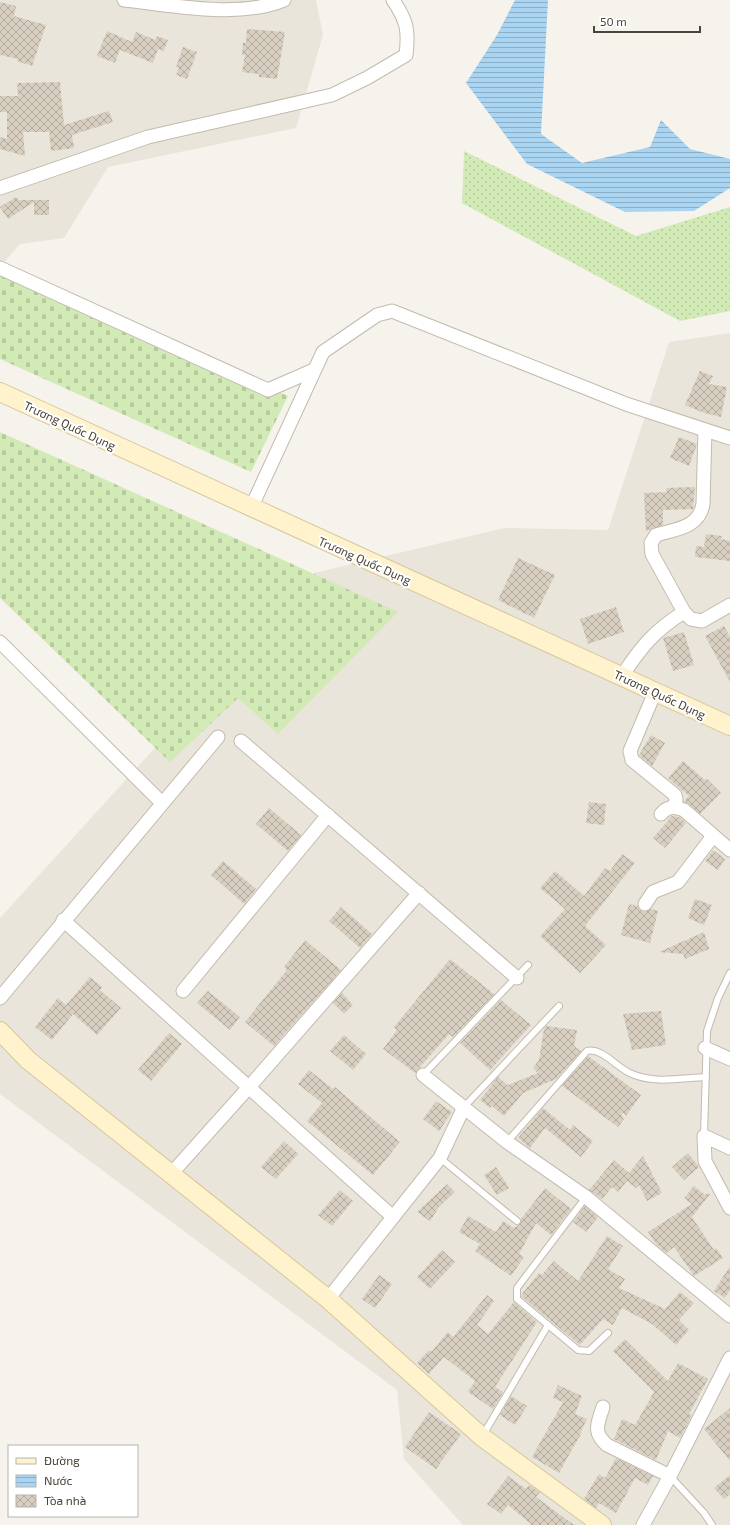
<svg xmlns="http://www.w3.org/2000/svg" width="730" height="1525" font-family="'Exo 2',sans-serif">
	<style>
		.residential { fill: #eae5da }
		.grass { fill: url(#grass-dots) }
		.cemetery { fill: url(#cemetery-stones) }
		.water { fill: url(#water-rules) }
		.building { fill: url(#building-cross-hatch) }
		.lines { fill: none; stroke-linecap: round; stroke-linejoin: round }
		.lane-casing { stroke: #c2bbae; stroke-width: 8 }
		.street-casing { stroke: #c2bbae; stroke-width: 15 }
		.secondary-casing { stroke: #d6c79b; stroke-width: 20 }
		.lane { stroke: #fff; stroke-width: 6 }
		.street { stroke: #fff; stroke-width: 13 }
		.secondary { stroke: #fff3cd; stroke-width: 18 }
		.labels { text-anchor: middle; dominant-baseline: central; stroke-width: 4; stroke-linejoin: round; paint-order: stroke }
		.street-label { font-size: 12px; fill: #4b4439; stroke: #fff }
	</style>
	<defs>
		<pattern id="grass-dots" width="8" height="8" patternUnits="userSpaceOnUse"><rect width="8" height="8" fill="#d2eab5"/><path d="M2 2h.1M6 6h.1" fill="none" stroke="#b6ca9c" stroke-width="1.8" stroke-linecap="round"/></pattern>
		<pattern id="cemetery-stones" width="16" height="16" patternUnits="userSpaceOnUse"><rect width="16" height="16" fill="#d2eab5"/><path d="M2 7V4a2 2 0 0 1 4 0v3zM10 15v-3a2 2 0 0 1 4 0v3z" fill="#b6ca9c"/></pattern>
		<pattern id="water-rules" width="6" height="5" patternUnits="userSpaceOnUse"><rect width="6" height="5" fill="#a9d4f2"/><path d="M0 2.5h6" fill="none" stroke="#8caec5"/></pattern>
		<pattern id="building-cross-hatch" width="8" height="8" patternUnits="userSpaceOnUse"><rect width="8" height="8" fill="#d8cfc1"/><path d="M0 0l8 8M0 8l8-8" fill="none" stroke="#b1aa9e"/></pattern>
	</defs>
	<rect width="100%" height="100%" fill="#f6f3ec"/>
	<g class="residential">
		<path d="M0,0H316L323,35L296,128L108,167L64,238L20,244L0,267Z"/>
		<path d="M730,333V1525H463L404,1459L397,1390L0,1094V918L314,573L504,528L608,530L669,342Z"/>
	</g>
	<path class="grass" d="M464,151L636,236L730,207V311L680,321L462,203Z"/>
	<g class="cemetery">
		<path d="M0,264L288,396L251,472L0,359Z"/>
		<path d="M0,432L398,612L278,734L238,698L170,762L0,598Z"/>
	</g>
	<path class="water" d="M515,0H548L541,134L582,163L650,147L661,120L690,149L730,159V188L694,211L625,212L527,164L466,83L497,35Z"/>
	<g class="building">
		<path d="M0,2L16,6L14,16L46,25L32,66L17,61L18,59L0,55Z"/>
		<path d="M247,29L285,32L277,79L259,77V74L242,72L245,55H242L243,43H246Z"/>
		<path d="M107,31L132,42L136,32L155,40L157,36L168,40L164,51L158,49L153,63L120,50L115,63L97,56Z"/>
		<path d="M183,47L197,52L187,79L176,75L179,68L176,67Z"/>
		<path d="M60,82L64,125L109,111L113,122L72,135L74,148L51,151L49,132H23L25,156L0,149V137L7,139V112H0V96H18L17,83Z"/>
		<path d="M16,197L19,200H49V215H34V202L8,219L0,207Z"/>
		<path d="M700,371L713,376L709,384L727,387L721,417L704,413L685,405Z"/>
		<path d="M679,437L697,444L689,466L670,458Z"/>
		<path d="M695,487L693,509L663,510V525L646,531L644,493L667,492L666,488Z"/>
		<path d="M706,534L722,536L721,539L730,541V561L695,557L696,546L704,547Z"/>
		<path d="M518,558L555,575L534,618L498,600Z"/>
		<path d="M616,607L624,632L588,644L580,619Z"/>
		<path d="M724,626L730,637V682L705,636Z"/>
		<path d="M684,632L694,665L673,671L663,638Z"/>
		<path d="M651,735L665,743L652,766L639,755Z"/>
		<path d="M683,761L705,780L707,779L721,793L700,814L684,801L689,796L668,778Z"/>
		<path d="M589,802L606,804L604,825L586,823Z"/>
		<path d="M269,808L301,835L288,851L256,824Z"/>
		<path d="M672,816L680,817L686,823L665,848L653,838Z"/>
		<path d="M713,850L725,859L718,870L705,861Z"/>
		<path d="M622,854L635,863L585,926L606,945L580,973L540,936L565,909L540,888L555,871L584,896L605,868L610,871Z"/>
		<path d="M223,861L256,889L244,904L211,875Z"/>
		<path d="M695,899L712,905L704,925L688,918Z"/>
		<path d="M629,904L637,906L640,910L644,912L651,909L658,911L650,943L621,935Z"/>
		<path d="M341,907L372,934L360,948L329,921Z"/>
		<path d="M704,932L709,949L685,959L683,954L659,952Z"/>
		<path d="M305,940L341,970L274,1046L245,1022L287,970L284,967Z"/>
		<path d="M450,959L494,994L453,1037L449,1034L415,1073L383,1049L397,1030L394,1027Z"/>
		<path d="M90,977L102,987L100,990L121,1008L97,1035L73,1014L52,1040L35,1027L58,998L66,1005Z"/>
		<path d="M208,991L240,1017L230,1030L197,1003Z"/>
		<path d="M342,993L353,1005L344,1014L333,1003Z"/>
		<path d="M501,1000L531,1025L490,1070L460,1043Z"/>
		<path d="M661,1011L666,1045L632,1050L623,1014Z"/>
		<path d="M546,1026L577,1030L574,1046L581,1051L556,1079L523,1093L504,1116L492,1106L490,1108L480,1100L498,1077L508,1085L538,1073L533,1068L539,1060L544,1029Z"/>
		<path d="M169,1033L182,1044L151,1081L138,1070Z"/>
		<path d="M344,1035L366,1054L353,1070L330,1051Z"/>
		<path d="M588,1056L641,1095L626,1116L623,1113L621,1114L624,1119L618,1127L562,1086Z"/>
		<path d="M309,1070L333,1089L335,1087L400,1142L373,1175L307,1121L322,1103L298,1084Z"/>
		<path d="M436,1101L452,1112L439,1131L423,1119Z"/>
		<path d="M543,1108L570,1130L573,1125L593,1141L581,1157L545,1128L530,1148L518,1138Z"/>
		<path d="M284,1141L298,1154L276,1179L261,1167Z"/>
		<path d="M688,1153L699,1167L684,1180L672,1167Z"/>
		<path d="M643,1156L662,1193L647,1201L639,1185L636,1188L627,1181L618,1192L612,1187L602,1199L589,1190L614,1160L629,1173Z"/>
		<path d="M496,1167L509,1188L497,1195L484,1175Z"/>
		<path d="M447,1184L455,1192L439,1207L430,1221L417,1212Z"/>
		<path d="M694,1186L705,1195L708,1193L710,1194L692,1217L714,1250L716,1248L723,1258L694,1276L674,1247L666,1253L656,1244L648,1232L692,1204L684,1198Z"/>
		<path d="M545,1188L571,1209L551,1235L536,1223L519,1254L524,1257L511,1276L475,1251L480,1244L459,1232L468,1216L496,1232L503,1221L514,1228L519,1225L521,1222V1219Z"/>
		<path d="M340,1190L353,1201L332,1226L318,1215Z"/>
		<path d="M585,1206L598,1217L586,1232L573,1222Z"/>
		<path d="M607,1236L623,1246L608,1269L625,1279L619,1288L665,1309L680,1292L694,1303L679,1320L689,1330L676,1345L652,1324L622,1308L613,1325L603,1319L580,1345L522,1297V1294L539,1273L542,1275L554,1261L578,1281Z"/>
		<path d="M442,1250L455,1262L430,1289L417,1277Z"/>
		<path d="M730,1266V1290L725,1298L714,1291Z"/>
		<path d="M379,1275L392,1284L375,1308L362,1299Z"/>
		<path d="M487,1295L494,1301L477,1325L488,1334L514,1302L537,1322L495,1387L503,1392L493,1409L468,1392L475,1381L444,1357L429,1374L417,1363L429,1350L431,1352L448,1332L453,1337Z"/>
		<path d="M625,1339L668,1381L678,1363L708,1379L689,1414L692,1415L680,1438L668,1431L656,1460L614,1439L622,1419L635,1425L654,1392L613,1351Z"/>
		<path d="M558,1385L582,1396L575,1414L587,1419L581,1431L582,1432L559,1473L532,1457L563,1402L553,1398Z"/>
		<path d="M511,1396L527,1406L515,1425L500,1415Z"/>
		<path d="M730,1408V1461L704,1429Z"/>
		<path d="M429,1412L461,1434L436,1469L405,1447Z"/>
		<path d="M616,1458L653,1476L648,1485L635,1478L616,1513L599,1503L596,1508L584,1499L599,1474L605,1478Z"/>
		<path d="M730,1475V1494L724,1499L714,1488Z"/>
		<path d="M508,1476L526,1489L529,1485L540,1492L536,1497L574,1525H532L508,1505L501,1514L487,1504Z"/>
	</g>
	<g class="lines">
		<defs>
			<g id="lane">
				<path d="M423,1075L528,965"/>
				<path d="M464,1107L559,1006"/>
				<path d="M704,1136L707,1031L718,998L730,973"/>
				<path d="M507,1142L587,1051C602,1047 618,1069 632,1074C655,1084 681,1078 706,1077"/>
				<path d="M440,1158L517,1221"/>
				<path d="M586,1197L517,1288V1299L578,1350L589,1351L608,1333"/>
				<path d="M483,1435L548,1325"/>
				<path d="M670,1476L704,1513L712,1525"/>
			</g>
			<g id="street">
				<path d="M124,0C173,5 238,19 284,0"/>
				<path d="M0,188L148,137L332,95L367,78L406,55C409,30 407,21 393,0"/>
				<path d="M0,268L268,390L314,370"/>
				<path d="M705,430L703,504C699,528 676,529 656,535L651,543L652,554L684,612L691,619L702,621L730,605"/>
				<path d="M251,508L323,352L377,315L392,311L626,404L730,438"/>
				<path d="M0,642L162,803"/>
				<path d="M622,676C641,647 654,631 684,612"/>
				<path d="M655,692L630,751L632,760L675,795L676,799L675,807"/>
				<path d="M241,741L517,978"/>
				<path d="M661,814C668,806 674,806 684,810L730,850"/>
				<path d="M645,904L653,892L678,882L713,836"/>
				<path d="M63,920L393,1217"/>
				<path d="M183,991L328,815"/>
				<path d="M0,998L218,737"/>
				<path d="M705,1048L730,1059"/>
				<path d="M423,1075L507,1142L586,1197L730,1316"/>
				<path d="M730,1148L704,1136L705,1161L730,1208"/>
				<path d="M171,1174L249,1087L419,893"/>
				<path d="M328,1299L440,1158L464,1107"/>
				<path d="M603,1407C598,1423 592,1432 607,1445L670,1476"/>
				<path d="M643,1525L670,1476L730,1358"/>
			</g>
			<g id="secondary">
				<path d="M0,392L730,726"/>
				<path d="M0,1031L28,1060L328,1299L482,1437L602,1525"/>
			</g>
		</defs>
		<use href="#lane" class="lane-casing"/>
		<use href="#street" class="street-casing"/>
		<use href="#secondary" class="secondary-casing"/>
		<use href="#lane" class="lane"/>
		<use href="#street" class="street"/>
		<use href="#secondary" class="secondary"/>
	</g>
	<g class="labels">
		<g class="street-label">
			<text transform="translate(70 425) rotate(25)">Trương Quốc Dụng</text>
			<text transform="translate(365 560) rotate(24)">Trương Quốc Dụng</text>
			<text transform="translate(660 694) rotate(25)">Trương Quốc Dụng</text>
		</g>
	</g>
	<rect x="8" y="1445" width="130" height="72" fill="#ffffff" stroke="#b7b4b0"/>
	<rect x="16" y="1458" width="20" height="6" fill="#fff3cd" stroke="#b7b4b0"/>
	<text x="44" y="1465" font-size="12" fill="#4b4439">Đường</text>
	<rect x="16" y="1475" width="20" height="12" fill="url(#water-rules)" stroke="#b7b4b0"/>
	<text x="44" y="1485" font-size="12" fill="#4b4439">Nước</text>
	<rect x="16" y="1495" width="20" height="12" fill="url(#building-cross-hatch)" stroke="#b7b4b0"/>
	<text x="44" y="1505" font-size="12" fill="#4b4439">Tòa nhà</text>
	<path d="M594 26v6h106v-6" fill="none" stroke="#4b4439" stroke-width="2"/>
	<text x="600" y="26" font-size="12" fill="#4b4439" stroke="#ffffff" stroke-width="3" paint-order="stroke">50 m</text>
</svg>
